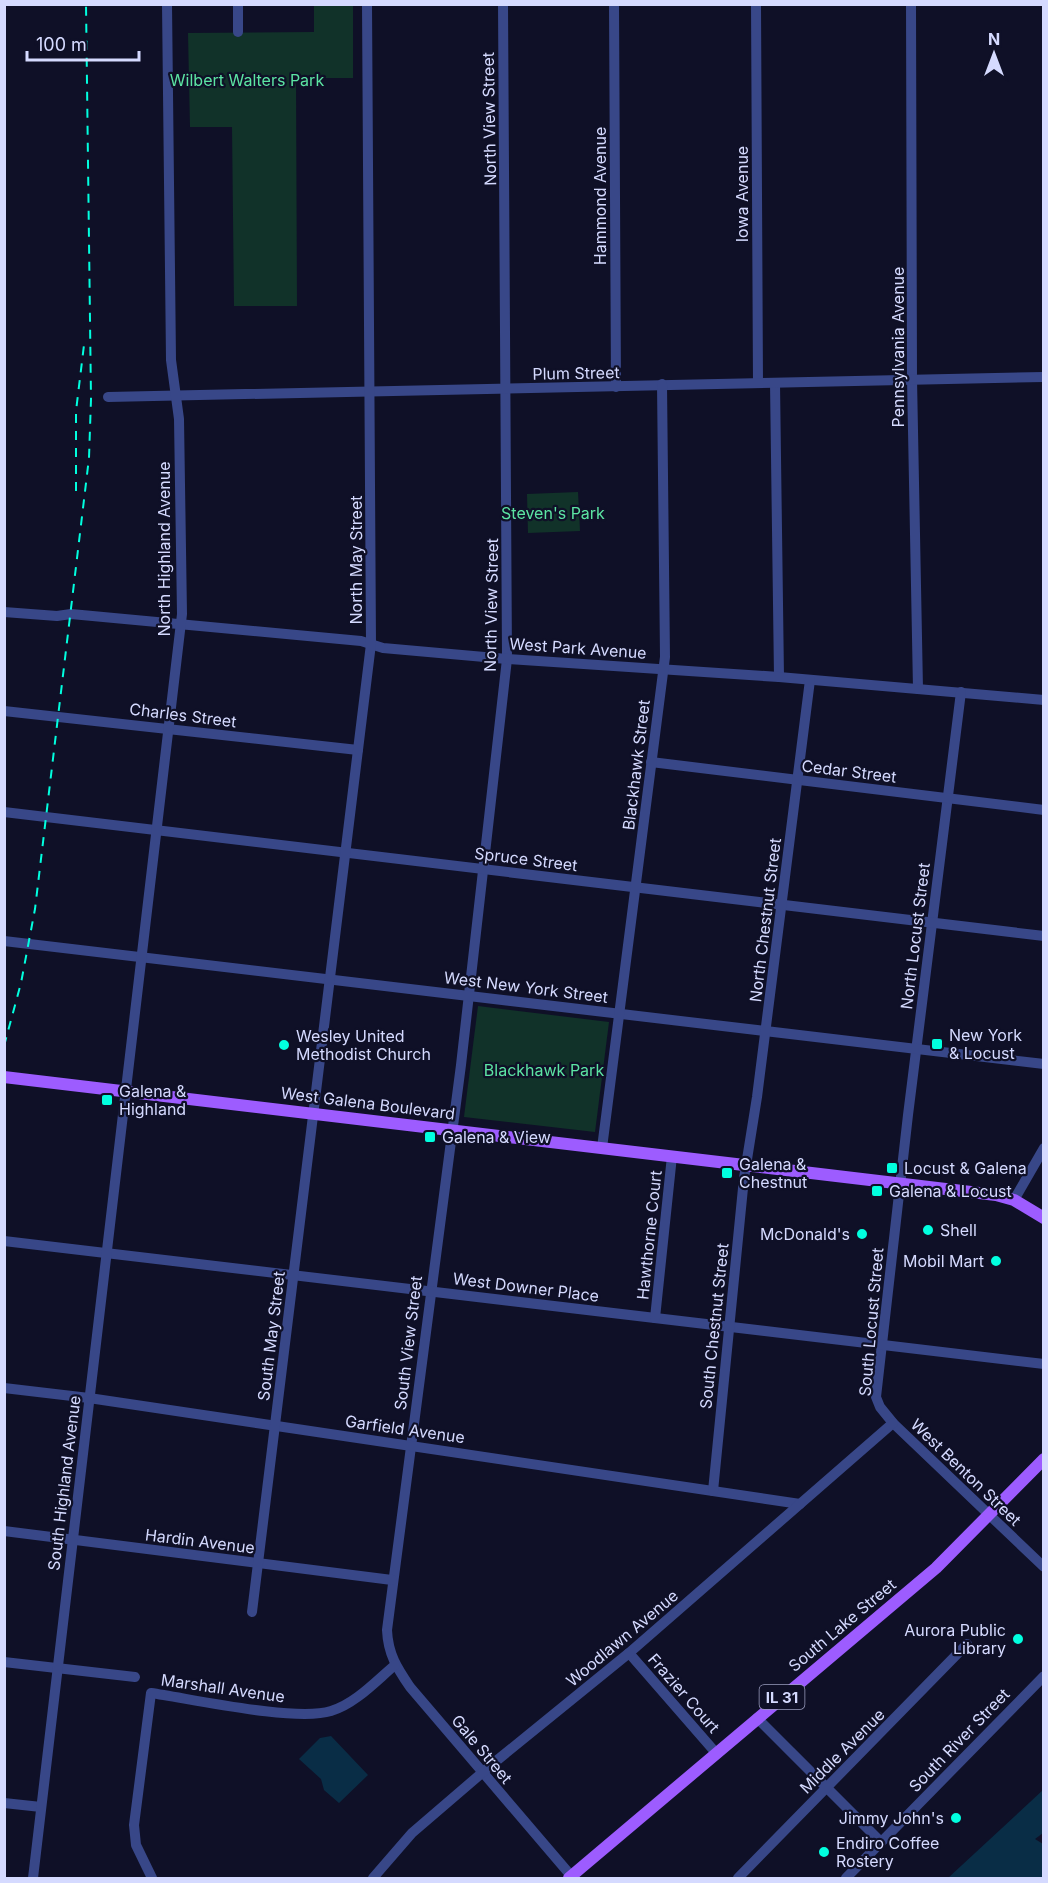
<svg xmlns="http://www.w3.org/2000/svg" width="1048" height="1883" font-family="Inter,sans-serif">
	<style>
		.green { fill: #113229 }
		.water { fill: #092d46 }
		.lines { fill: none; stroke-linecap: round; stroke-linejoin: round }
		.minor { stroke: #384788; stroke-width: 10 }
		.major { stroke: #9d5cff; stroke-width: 12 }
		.rail { stroke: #01ffdf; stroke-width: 2; stroke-dasharray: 9 8; stroke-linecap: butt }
		.poi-dot { fill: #01ffdf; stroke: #0f1027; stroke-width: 2 }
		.labels { text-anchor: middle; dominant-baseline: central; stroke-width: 4.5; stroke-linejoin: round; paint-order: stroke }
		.shield { fill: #0f1027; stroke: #9a9dbe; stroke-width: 1.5 }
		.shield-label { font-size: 15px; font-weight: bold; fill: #d5daff }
		.park-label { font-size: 16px; fill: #5ce4a3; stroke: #0f1027 }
		.street-label { font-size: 16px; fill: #d5daff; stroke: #0f1027 }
		.poi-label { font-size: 16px; fill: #d5daff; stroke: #0f1027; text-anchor: start }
	</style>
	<rect width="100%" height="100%" fill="#0f1027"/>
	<g class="green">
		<path d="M314,5H353V78H296L297,306H234L232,127H190L188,33L314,32Z"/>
		<path d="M578,492L580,531L528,533L527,494Z"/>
		<path d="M478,1006L609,1022L595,1132L464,1117Z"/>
	</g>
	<g class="water">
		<path d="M331,1736L368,1775L339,1803L324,1790L321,1779L299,1759L320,1738Z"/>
		<path d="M1043,1790V1833L1035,1839L1043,1844V1878H948Z"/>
	</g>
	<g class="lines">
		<g class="minor">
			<path d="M238,4V32"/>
			<path d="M503,4L507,659L461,1065L387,1630C388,1654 397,1668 410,1687L573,1878"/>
			<path d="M614,4L616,387"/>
			<path d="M756,4L758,383"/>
			<path d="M911,4L912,379L918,689"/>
			<path d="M775,383L779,677"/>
			<path d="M108,397L1044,377"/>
			<path d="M4,612L57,616L71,614L361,641L383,648L507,659L779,677L1044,700"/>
			<path d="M961,692L908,1115L876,1397L880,1407L893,1423L1044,1567"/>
			<path d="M4,711L358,750"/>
			<path d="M651,762L1044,810"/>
			<path d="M4,812L1044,936"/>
			<path d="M4,941L1044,1064"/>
			<path d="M602,1148L665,657L662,384"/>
			<path d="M1014,1200L1044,1148"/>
			<path d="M4,1241L1044,1364"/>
			<path d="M655,1318L672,1156"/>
			<path d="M4,1388L89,1398L800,1504"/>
			<path d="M713,1491L744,1178L757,1097L810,680"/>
			<path d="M4,1531L392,1580"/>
			<path d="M252,1612L371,644L367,4"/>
			<path d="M629,1653L716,1753"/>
			<path d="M4,1662L135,1677"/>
			<path d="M757,1718L881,1842"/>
			<path d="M4,1803L41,1807"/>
			<path d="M33,1878L182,614L179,419L171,360L167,4"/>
			<path d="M152,1878L136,1845L134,1825L151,1693C192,1699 296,1722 331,1711C355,1704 376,1681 395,1665"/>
			<path d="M373,1878L412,1833L490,1766L629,1653L893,1423"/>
			<path d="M738,1878L967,1644"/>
			<path d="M846,1878L1044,1676"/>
		</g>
		<g class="major">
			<path d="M4,1077L996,1195L1014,1200L1044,1218"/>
			<path d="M569,1878L936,1568L1044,1459"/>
		</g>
		<g class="rail">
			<path d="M76,491V411L84,345"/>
			<path d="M4,1046L21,983L35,909L89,458L91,399L86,4"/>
		</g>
	</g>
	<g class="poi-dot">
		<rect x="931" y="1038" width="12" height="12" rx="3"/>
		<circle cx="284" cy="1045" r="6"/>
		<rect x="101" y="1094" width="12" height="12" rx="3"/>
		<rect x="424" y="1131" width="12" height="12" rx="3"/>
		<rect x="886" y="1162" width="12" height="12" rx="3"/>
		<rect x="721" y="1167" width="12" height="12" rx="3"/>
		<rect x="871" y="1185" width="12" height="12" rx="3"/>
		<circle cx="928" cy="1230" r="6"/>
		<circle cx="862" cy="1234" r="6"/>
		<circle cx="996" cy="1261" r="6"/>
		<circle cx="1018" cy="1639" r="6"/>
		<circle cx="956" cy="1818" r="6"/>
		<circle cx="824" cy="1852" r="6"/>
	</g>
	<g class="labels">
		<rect class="shield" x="759.5" y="1685" width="45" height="24" rx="4.5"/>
		<g class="shield-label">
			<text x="782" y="1697">IL 31</text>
		</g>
		<g class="park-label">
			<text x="247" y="80">Wilbert Walters Park</text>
			<text x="553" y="513">Steven's Park</text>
			<text x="544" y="1070">Blackhawk Park</text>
		</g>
		<g class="street-label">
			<text transform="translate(489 119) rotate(-91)">North View Street</text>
			<text transform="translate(742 194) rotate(-90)">Iowa Avenue</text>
			<text transform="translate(600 196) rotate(-90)">Hammond Avenue</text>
			<text transform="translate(898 347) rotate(-90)">Pennsylvania Avenue</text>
			<text transform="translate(576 373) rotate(-1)">Plum Street</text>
			<text transform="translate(164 549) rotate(-90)">North Highland Avenue</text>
			<text transform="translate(356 560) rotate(-90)">North May Street</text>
			<text transform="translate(491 605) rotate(-89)">North View Street</text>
			<text transform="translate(578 648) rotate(4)">West Park Avenue</text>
			<text transform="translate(183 715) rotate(7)">Charles Street</text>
			<text transform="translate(636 765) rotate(-83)">Blackhawk Street</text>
			<text transform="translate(849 771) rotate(7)">Cedar Street</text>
			<text transform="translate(526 859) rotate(7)">Spruce Street</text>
			<text transform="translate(765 920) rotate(-83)">North Chestnut Street</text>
			<text transform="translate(915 936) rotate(-83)">North Locust Street</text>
			<text transform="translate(526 987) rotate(7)">West New York Street</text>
			<text transform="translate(368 1103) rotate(7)">West Galena Boulevard</text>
			<text transform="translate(649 1235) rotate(-84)">Hawthorne Court</text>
			<text transform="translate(526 1287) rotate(7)">West Downer Place</text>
			<text transform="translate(871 1322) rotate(-85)">South Locust Street</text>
			<text transform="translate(714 1326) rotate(-84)">South Chestnut Street</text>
			<text transform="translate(271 1336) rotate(-83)">South May Street</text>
			<text transform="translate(408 1343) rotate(-83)">South View Street</text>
			<text transform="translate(405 1429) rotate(8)">Garfield Avenue</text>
			<text transform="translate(966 1472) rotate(44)">West Benton Street</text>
			<text transform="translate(64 1483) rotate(-83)">South Highland Avenue</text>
			<text transform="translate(200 1541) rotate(7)">Hardin Avenue</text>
			<text transform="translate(842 1625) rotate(-40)">South Lake Street</text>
			<text transform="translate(622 1638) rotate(-40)">Woodlawn Avenue</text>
			<text transform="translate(223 1688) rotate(8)">Marshall Avenue</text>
			<text transform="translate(684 1693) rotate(49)">Frazier Court</text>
			<text transform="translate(959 1740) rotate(-46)">South River Street</text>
			<text transform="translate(482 1749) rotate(50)">Gale Street</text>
			<text transform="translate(842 1751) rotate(-45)">Middle Avenue</text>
		</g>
		<g class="poi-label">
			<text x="949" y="1035">New York<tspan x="949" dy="18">&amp; Locust</tspan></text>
			<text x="296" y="1036">Wesley United<tspan x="296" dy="18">Methodist Church</tspan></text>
			<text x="119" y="1091">Galena &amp;<tspan x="119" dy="18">Highland</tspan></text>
			<text x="442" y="1137">Galena &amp; View</text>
			<text x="739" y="1164">Galena &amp;<tspan x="739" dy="18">Chestnut</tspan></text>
			<text x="904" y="1168">Locust &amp; Galena</text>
			<text x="889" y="1191">Galena &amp; Locust</text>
			<text x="940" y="1230">Shell</text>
			<text x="850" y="1234" text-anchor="end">McDonald's</text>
			<text x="984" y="1261" text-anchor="end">Mobil Mart</text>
			<text x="1006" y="1630" text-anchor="end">Aurora Public<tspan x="1006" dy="18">Library</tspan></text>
			<text x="944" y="1818" text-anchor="end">Jimmy John's</text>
			<text x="836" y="1843">Endiro Coffee<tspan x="836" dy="18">Rostery</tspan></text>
		</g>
	</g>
	<rect width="1048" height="1883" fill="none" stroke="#d5daff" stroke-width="12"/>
	<g transform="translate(994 54)" stroke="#0f1027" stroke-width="4.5" paint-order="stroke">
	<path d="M0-4.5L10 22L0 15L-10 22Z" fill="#d5daff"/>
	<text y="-9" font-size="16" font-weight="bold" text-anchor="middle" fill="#d5daff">N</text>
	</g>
	<path d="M27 51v9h112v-9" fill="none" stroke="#d5daff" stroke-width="3"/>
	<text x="36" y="51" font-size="18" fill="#d5daff" stroke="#0f1027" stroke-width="4.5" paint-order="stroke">100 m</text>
</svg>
